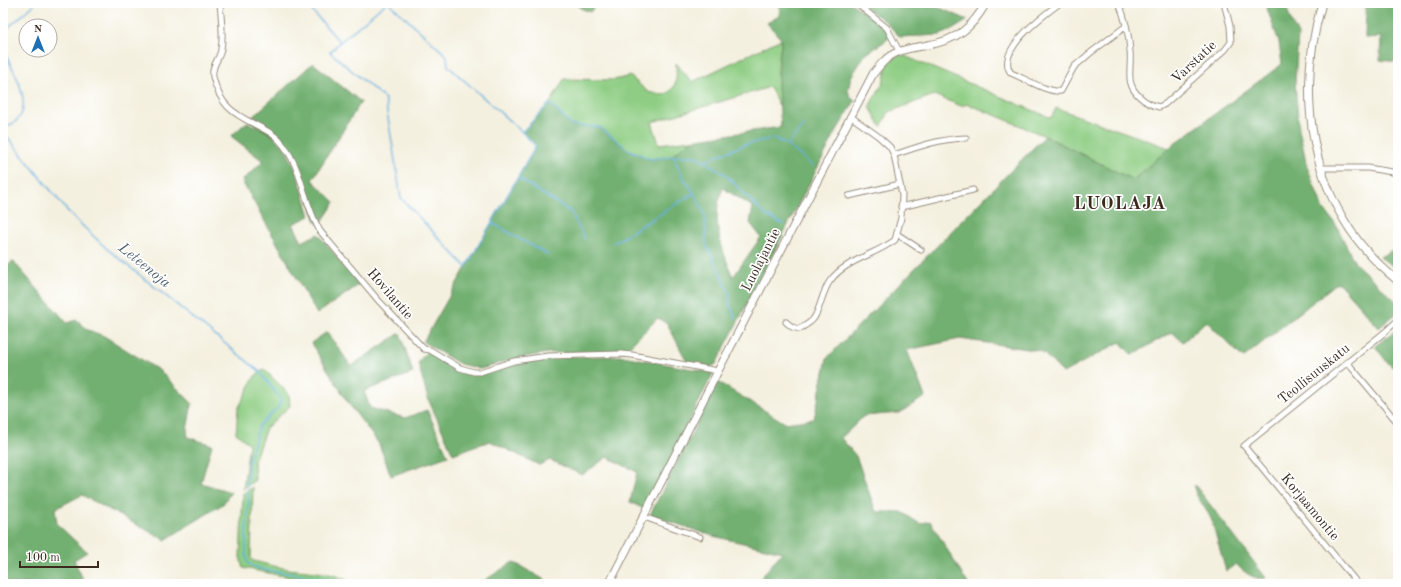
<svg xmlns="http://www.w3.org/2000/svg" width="1401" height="587" font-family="'Old Standard TT',serif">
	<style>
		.green { fill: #8ecd83; stroke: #647c50 }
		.forest { fill: #72b071; stroke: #566d48; fill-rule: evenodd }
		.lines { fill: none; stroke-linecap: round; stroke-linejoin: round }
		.stream { stroke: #67b0df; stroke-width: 1.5 }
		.street-casing { stroke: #988d7e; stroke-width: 7 }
		.secondary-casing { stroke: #988d7e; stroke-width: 9 }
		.street { stroke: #fff; stroke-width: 5 }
		.secondary { stroke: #fff; stroke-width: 7 }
		.labels { text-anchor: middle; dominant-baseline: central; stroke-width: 3.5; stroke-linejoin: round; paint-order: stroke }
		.street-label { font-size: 14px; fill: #3b2a1e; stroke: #fff }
		.water-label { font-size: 15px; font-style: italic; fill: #4d606b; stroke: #fff }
		.district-label { font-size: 18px; font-weight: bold; letter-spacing: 1px; fill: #3b2a1e; stroke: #fff }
	</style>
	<rect width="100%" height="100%" fill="#fff"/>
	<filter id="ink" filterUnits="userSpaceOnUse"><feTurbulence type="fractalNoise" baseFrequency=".025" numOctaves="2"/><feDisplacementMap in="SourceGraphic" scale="8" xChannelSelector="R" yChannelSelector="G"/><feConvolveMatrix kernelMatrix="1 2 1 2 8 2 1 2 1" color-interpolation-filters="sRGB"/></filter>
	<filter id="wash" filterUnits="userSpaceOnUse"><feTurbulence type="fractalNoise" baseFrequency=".012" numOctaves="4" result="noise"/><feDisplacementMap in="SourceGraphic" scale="16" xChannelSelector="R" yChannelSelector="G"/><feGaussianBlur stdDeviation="0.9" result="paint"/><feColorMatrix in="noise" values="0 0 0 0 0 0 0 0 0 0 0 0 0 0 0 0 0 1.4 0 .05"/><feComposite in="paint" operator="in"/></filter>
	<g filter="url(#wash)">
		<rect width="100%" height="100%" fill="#f4f0df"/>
		<g class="green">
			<path d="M781,39C781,46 780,51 779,58C777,75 779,91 780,108L770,87L652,122L659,144L691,140L673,156L651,159L627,149L600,127L571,125L550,103L564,79L614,80L630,76L648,92L664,95C679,87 676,78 676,63L692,82Z"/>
			<path d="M900,54L1051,118L1056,108L1169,148L1133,180L1045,136L968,104L961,106L934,95L889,112L881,127L870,107L871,103L883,83L888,63Z"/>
			<path d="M264,369L289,394L290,406L266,428L254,461L255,480L243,489L249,444L236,433L238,409L255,376Z"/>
			<path d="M253,487L251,559L254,561C265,564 277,567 288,569C309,572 335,571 353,584H324L243,568L240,557L243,493Z"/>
		</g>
		<g class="forest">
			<path d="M577,3H598L590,12L580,8Z"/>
			<path d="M780,3H851L879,23L889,33L888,39L865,55L851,77L848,91L851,98L855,101L837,130L716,364L711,367L687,362L667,323L658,318L625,351L548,353L513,359L481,369L460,364L423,342L536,146L522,132L550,103L571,125L600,127L627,149L650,159L672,156L691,140L781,127L778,87L779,57L781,46V39L767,23L779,16ZM723,188L753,207L750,223L761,237L733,277C721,248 710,218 723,188Z"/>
			<path d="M860,3H933V5L968,20L952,30L940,35L900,37L885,21Z"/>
			<path d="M1265,3H1285L1291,21L1298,35L1295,83L1299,129L1307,166L1322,206L1336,225L1355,263L1398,303V312L1379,328L1338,282L1243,358L1206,321L1183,342L1172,332L1132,355L1120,342L1063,373L1041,351L960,339L907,350L925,397L899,413L864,416L841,438L856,456L876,512H902L920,524L930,521L968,584H756L782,552L713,536L650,515L718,382L785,423L814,419L827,358L1045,136L1133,180L1169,148L1282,64L1279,42Z"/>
			<path d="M1366,3H1398V62L1380,60L1381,37L1365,38Z"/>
			<path d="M313,63L361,102L312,180L335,202L320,225L316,222L297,163L278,138L249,120Z"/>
			<path d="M247,122C257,127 268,131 276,139C296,158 302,191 310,216L293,224L302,242L318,234L360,284L317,314L242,181L263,161L231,136Z"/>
			<path d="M1398,247V270L1380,257Z"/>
			<path d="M13,261L67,323L77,320L88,330L104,336L160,371L192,403L187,430L188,437L212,445L201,483L231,492L223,504L165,540L82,495L55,509L57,524L87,552L74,560L83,579L74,584H3V270Z"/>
			<path d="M1398,329V372L1387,362L1375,346Z"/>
			<path d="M327,332L351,366L400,333L413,373L364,391L370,408L405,418L427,410L448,456L391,476L379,444L349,404L311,343Z"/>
			<path d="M427,351L465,373L473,374H482L515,363L548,357L623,356L713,373L646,510L630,502L637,472L607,457L582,475L550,460L539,465L490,441L453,454L428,399L418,363Z"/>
			<path d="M1195,485L1266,578C1255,581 1244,572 1236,564L1226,571L1211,518L1196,494L1194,488Z"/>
			<path d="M513,562L552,584H479Z"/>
		</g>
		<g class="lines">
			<g class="stream">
				<path d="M305,3L340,42L330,52L385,99L401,198L466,267L536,146L522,132L448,66L447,56L389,3"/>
				<path d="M3,32L36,3"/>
				<path d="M340,42L386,3"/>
				<path d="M3,50C12,66 33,103 18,119C15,123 9,125 5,128V134L70,214L106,248L258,370L281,399L279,406L259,426L248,463L247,487"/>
				<path d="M522,132L550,103L571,125L600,127L627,149L651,159L673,156L683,177L693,191L705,215L706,244L730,294L729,302L735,318"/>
				<path d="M787,145L813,166"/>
				<path d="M673,156H696L726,175L765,215L782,224"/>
				<path d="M705,161L744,145L774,138L787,145L804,125"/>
				<path d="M518,178L571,212L585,239"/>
				<path d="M492,223L548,255"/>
				<path d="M614,243L694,193"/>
				<path d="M248,492C248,498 249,505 248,511C247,518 244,558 248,563C253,567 260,568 265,570L327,579L342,584"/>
			</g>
		</g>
	</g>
	<g filter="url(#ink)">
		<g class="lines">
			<defs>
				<g id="street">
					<path d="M220,3C221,18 224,34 221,49C220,59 211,65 213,77C220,105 232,113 256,125C264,129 273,133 279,140C303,166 302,201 320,231L378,300L424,349L430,350L460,368L474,372H480L514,361L548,356L621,354L632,355L718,371"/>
					<path d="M856,3L887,28L899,51"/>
					<path d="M1060,3C1045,14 994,51 1011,73C1024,78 1048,93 1061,91L1074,67L1089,54L1126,26"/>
					<path d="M1119,3C1125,18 1129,35 1130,51C1132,70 1124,83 1140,97C1146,103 1151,105 1159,107L1165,104L1225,50L1231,42L1230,26L1224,3"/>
					<path d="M894,155C920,146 939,139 966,138"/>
					<path d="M1321,168H1368L1398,173"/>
					<path d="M849,196L900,184"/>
					<path d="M901,207L973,190"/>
					<path d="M897,234L921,250"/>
					<path d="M786,322L792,327L799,329C804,326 811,323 814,318C821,307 822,292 830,281C845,260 875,255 895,240L901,218L902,195L894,155L890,147L878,136L850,116"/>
					<path d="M1347,362L1398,423"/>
					<path d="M644,517L700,537"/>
					<path d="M1358,584L1244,446L1385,332L1398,320"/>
				</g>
				<g id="secondary">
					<path d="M1322,3C1301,75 1305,155 1344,220C1358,244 1377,264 1398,281"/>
					<path d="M609,584L718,371L873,74C880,65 887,56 898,52C907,48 919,47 928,45C957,40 972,28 986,3"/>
				</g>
			</defs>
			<use href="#street" class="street-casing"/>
			<use href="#secondary" class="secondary-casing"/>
			<use href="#street" class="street"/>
			<use href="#secondary" class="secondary"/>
		</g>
	</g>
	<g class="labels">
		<g class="street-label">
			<text transform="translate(1194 62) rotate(-43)">Varstatie</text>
			<text transform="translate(761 260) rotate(-63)">Luolajantie</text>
			<text transform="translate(390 294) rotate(49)">Hovilantie</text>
			<text transform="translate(1314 374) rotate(-39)">Teollisuuskatu</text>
			<text transform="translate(1310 507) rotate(50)">Korjaamontie</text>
		</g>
		<g class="water-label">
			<text transform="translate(144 266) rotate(39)">Leteenoja</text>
		</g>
		<g class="district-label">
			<text x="1120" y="204">LUOLAJA</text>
		</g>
	</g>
	<rect width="1401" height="587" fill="none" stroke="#fff" stroke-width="16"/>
	<g transform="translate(38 38)"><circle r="19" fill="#ffffff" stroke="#b1aaa5"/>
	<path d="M0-3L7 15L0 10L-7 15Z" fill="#1f6fb2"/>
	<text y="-6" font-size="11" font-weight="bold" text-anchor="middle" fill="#3b2a1e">N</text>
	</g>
	<path d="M20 561v6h78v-6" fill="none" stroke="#3b2a1e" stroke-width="2"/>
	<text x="26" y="561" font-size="12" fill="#3b2a1e" stroke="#ffffff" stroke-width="3" paint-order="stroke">100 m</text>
</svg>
